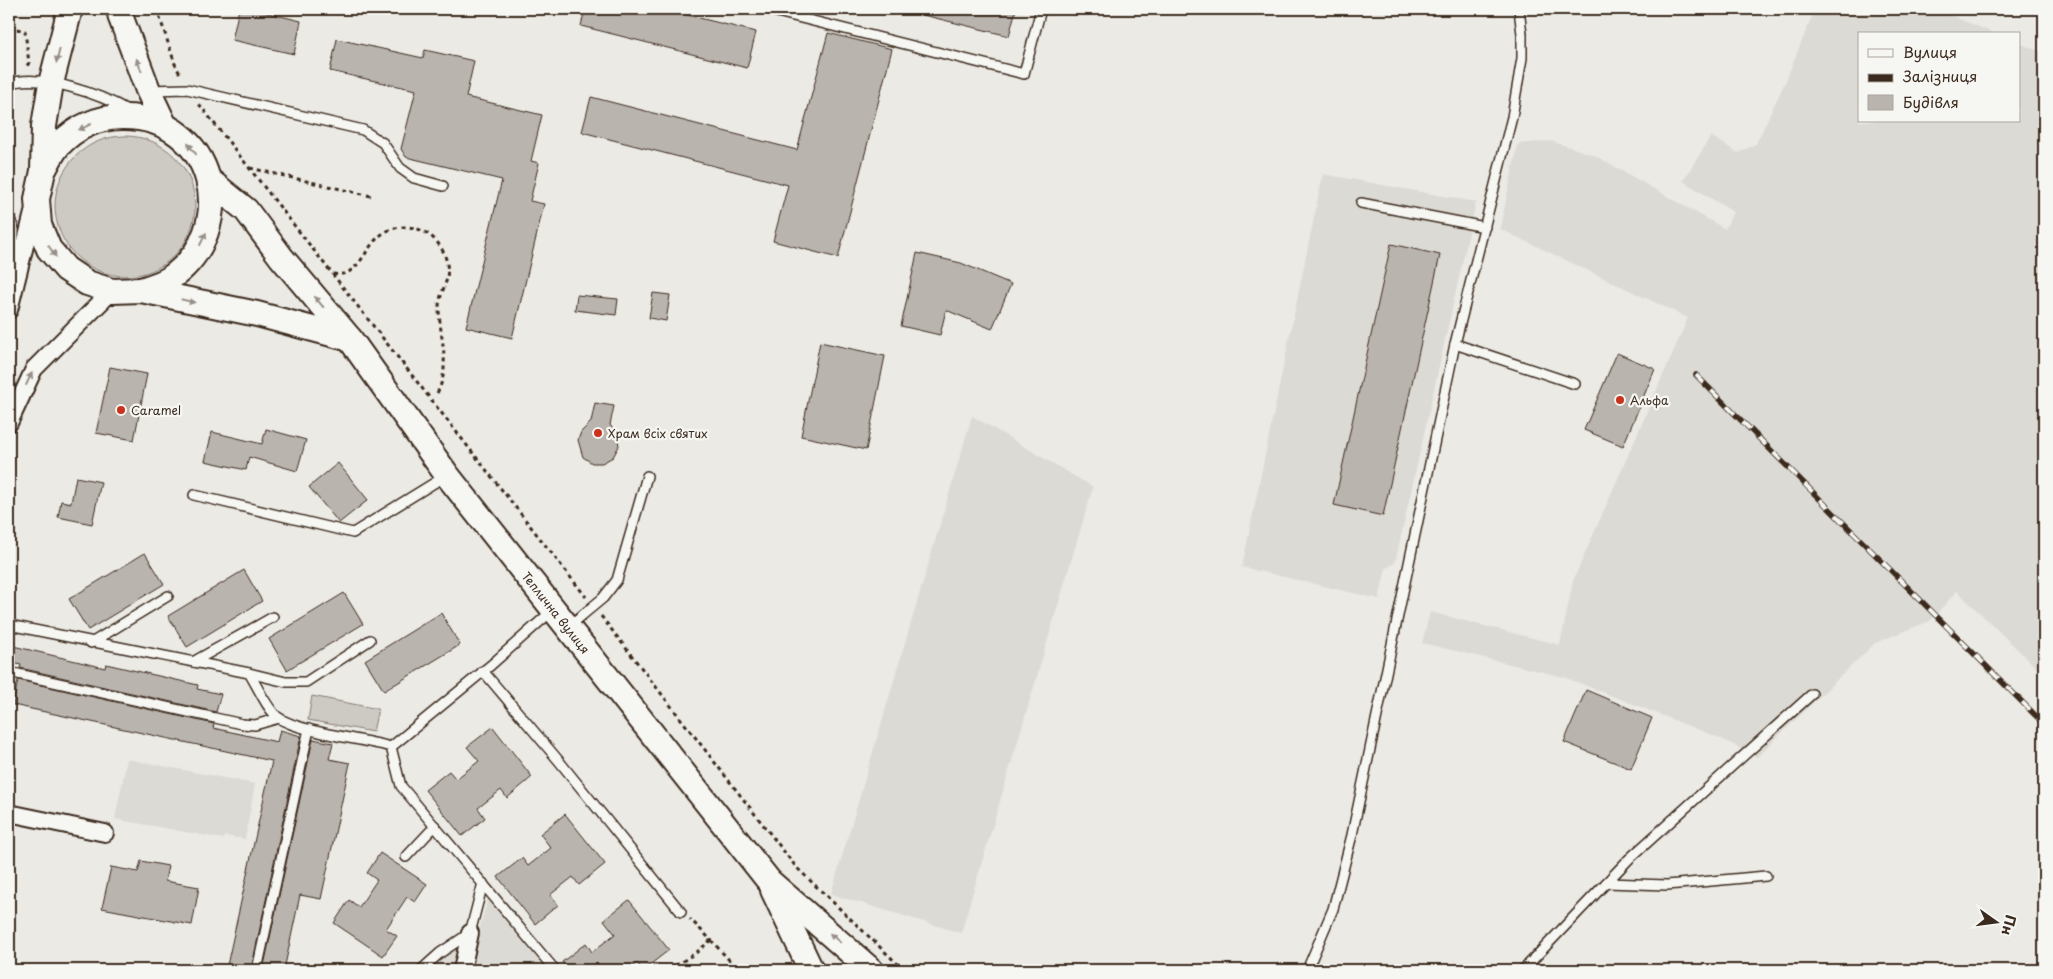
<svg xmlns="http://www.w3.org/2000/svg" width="2053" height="979" font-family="'Playpen Sans',sans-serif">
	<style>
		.built { fill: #dcdad4 }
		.green { fill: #cdcac4; stroke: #847a71 }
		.building { fill: #bab4ae; stroke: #3b2a1e }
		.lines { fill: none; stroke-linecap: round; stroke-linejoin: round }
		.service-casing { stroke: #3b2a1e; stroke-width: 12 }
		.minor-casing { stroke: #3b2a1e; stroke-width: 20 }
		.secondary-casing { stroke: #3b2a1e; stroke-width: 28 }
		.path { stroke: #3b2a1e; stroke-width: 3; stroke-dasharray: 4 4; stroke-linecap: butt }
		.service { stroke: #f6f6f2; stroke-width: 9 }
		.minor { stroke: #f6f6f2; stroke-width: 16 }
		.secondary { stroke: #f6f6f2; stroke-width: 24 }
		.rail-casing { stroke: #3b2a1e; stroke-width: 5.5 }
		.rail { stroke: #f6f6f2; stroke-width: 4; stroke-dasharray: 11; stroke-linecap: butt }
		.oneway { fill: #989088 }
		.poi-dot { fill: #c8321e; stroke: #f6f6f2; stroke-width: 2 }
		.labels { text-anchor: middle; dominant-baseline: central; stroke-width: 4.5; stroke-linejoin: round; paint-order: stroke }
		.poi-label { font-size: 12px; fill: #3b2a1e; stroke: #f6f6f2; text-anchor: start }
		.street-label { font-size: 12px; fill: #3b2a1e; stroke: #f6f6f2 }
	</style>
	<rect width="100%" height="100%" fill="#ebeae5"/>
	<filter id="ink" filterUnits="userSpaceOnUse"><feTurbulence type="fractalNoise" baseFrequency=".02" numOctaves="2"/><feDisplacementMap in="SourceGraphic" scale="10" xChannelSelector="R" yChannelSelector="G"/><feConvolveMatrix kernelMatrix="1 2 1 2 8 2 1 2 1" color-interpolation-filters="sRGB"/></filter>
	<g filter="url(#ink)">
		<g class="built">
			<path d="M1815,9H1935L1996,34H1859V121H2019V43L2044,53V670L2042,673L1957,591L1930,621L1875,643L1757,757L1722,739L1564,677L1422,643L1430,612L1560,645L1573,581L1688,318L1500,229L1518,144L1551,141L1594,155L1725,229L1733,212L1683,181L1711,136L1738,153L1756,144L1786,80Z"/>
			<path d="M1323,174L1476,202L1395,563L1386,568L1379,599L1242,567Z"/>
			<path d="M972,416L1093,487L961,933L831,894Z"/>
			<path d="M127,759L255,784L245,839L225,836L223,839L115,819Z"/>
			<path d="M489,895L549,970H428L443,957L477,937Z"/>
		</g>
		<g class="green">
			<circle cx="125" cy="206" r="70"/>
			<path d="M312,696L378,709L373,732L308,720Z"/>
		</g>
		<g class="building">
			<path d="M239,9H251L301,21L294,54L232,40Z"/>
			<path d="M585,9H663L756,32L747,68L581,26Z"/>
			<path d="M920,9H1016L1009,36L919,14Z"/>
			<path d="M828,33L892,49L838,258L773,241L788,185L582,132L591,97L797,150Z"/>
			<path d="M337,39L423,58L425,50L474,61L466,97L542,115L531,161L539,163L530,201L544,204L512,338L466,327L502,180L406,157L401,149L416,90L330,71Z"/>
			<path d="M1391,244L1440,255L1383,516L1334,505Z"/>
			<path d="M917,253L961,263L1011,284L992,329L946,310L940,335L901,326Z"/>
			<path d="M653,293L670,295L666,321L649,318Z"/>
			<path d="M577,295L618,299L616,315L575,310Z"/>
			<path d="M820,342L885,356L866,450L801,436Z"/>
			<path d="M1617,353L1655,369L1623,446L1584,430Z"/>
			<path d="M110,367L147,374L134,440L96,433Z"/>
			<path d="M595,403L614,406L610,425L617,434L619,446L613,457L602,463H592L583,457L578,440L581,432L591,422Z"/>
			<path d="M266,429L306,440L297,471L249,457L246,470L205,461L212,432L262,444Z"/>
			<path d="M338,463L368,500L339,523L309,487Z"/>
			<path d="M76,477L101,482L92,524L58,517L61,501L71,503Z"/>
			<path d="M145,553L164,584L88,630L69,599Z"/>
			<path d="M244,570L262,601L187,647L168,616Z"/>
			<path d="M344,593L363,624L287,670L269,639Z"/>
			<path d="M441,613L460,645L384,691L365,660Z"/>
			<path d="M9,645L105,668L106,664L198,685L197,689L221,694L216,712L20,668L21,665L9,662Z"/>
			<path d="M18,680L214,724L213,728L277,742L280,730L301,736L251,970H226L272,761L13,705Z"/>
			<path d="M1586,690L1652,718L1631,769L1564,742Z"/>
			<path d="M493,727L532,777L507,798L501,790L478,808L485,818L462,836L425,790L449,771L456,779L479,761L467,747Z"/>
			<path d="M313,739L333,743L329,759L350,763L321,899L300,895L284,970H263Z"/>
			<path d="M565,814L605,864L579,885L573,877L550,895L558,905L535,924L498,877L522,858L528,866L551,848L540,834Z"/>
			<path d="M380,853L427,884L415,902L407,897L386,929L397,936L383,956L334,923L349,900L359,907L377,880L367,873Z"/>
			<path d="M141,861L168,866L165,881L199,887L192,925L102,908L111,867L138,872Z"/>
			<path d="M629,900L669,950L643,970L637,963L628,970H568L562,962L586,943L592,952L615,934L604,920Z"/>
		</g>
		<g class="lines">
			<defs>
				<g id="service">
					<path d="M765,9L1024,74L1041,9"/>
					<path d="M9,84C39,72 102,95 129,111"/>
					<path d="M149,90L187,89L363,130L383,143L400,168L414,178L443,186"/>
					<path d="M1361,203L1485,227"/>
					<path d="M9,215L14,230L12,274"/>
					<path d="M1455,344L1575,384"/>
					<path d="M194,495L353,533L447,475"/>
					<path d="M9,625L249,673C257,685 267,710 279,718C299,732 363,739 391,747L401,786L555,970"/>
					<path d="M568,627L603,598L617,580L647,476"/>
					<path d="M91,643L168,596"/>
					<path d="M193,662L273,617"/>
					<path d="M483,671L559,761L681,912"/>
					<path d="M9,672L242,724L255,725L279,718"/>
					<path d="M249,673L286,682H306L370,640"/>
					<path d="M391,747L491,665L553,610"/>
					<path d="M406,857L435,826"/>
					<path d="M1606,883L1667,885L1766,876"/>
					<path d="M257,970L309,729"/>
					<path d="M421,970L440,953L470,933L483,883"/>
					<path d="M1307,970L1333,909L1352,835L1455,344L1512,117L1522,58V34L1519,9"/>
					<path d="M1523,970L1629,859L1812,694"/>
				</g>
				<g id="minor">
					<path d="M9,310L34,209"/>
					<path d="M9,423L34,369L112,291"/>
					<path d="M9,813L105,833"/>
					<path d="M462,970L470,933"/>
				</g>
				<g id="secondary">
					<path d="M70,9L51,83L44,126L43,171L37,199L39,225L49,249L66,269L87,283L112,291L141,290L257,314L350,339"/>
					<path d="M119,9L121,18L148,90L165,126"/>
					<path d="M43,171C48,163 52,152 59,145C76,127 99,117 123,117C214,116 243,229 169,279C161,284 150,287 141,290"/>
					<path id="s1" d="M209,180L246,210L281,257L350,339L447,475L769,881L871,970"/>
					<path d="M773,890L811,970"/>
				</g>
			</defs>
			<use href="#service" class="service-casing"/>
			<use href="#minor" class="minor-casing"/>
			<use href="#secondary" class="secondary-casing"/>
			<g class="path">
				<path d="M157,9L175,64L181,76"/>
				<path d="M9,27L25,31L29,63L25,68"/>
				<path d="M199,104L586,597"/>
				<path d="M250,168L371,196"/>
				<path d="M333,274C368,280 363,224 408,227C433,229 451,253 447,278C445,287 439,297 439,307C439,336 452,366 437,393"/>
				<path d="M601,616L796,867L904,970"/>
				<path d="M711,940L738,970"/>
				<path d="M669,970L697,952L711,940L690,919"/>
			</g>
			<use href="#service" class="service"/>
			<use href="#minor" class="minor"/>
			<use href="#secondary" class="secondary"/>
			<defs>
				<path id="rail" d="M1696,375L2044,724"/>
			</defs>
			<use href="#rail" class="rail-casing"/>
			<use href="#rail" class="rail"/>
		</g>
		<defs><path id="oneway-solid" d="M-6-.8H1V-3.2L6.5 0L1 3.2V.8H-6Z" transform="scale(1.25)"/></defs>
		<g class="oneway">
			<use href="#oneway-solid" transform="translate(58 56) rotate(104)"/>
			<use href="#oneway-solid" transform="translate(139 65) rotate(-111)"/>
			<use href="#oneway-solid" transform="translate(85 127) rotate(154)"/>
			<use href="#oneway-solid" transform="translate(192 149) rotate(-128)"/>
			<use href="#oneway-solid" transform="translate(203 239) rotate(-64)"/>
			<use href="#oneway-solid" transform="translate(52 251) rotate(56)"/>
			<use href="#oneway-solid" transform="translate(188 301) rotate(13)"/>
			<use href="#oneway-solid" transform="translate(319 302) rotate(-130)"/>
			<use href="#oneway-solid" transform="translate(29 379) rotate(-65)"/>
			<use href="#oneway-solid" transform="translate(835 938) rotate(-139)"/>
		</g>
	</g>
	<g class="poi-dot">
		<circle cx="1620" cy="400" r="5"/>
		<circle cx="121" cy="410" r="5"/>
		<circle cx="598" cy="433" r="5"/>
	</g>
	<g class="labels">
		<g class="poi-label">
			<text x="1630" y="400">Альфа</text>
			<text x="131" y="410">Caramel</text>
			<text x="608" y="433">Храм всіх святих</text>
		</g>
		<g class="street-label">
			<text stroke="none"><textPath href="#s1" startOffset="556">Теплична вулиця</textPath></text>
		</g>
	</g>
	<rect width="2053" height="979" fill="none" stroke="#f6f6f2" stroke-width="30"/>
	<rect x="15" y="15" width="2023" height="949" fill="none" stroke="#3b2a1e" stroke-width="2" filter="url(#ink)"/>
	<rect x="1858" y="32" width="162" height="90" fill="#f6f6f2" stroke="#aba49d"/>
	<rect x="1868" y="49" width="25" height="8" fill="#f6f6f2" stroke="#aba49d"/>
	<text x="1903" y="58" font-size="15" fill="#3b2a1e">Вулиця</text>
	<rect x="1868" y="74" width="25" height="8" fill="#3b2a1e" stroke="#aba49d"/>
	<text x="1903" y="82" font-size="15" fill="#3b2a1e">Залізниця</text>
	<rect x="1868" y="95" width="25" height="15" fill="#bab4ae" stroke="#aba49d"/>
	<text x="1903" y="108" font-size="15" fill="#3b2a1e">Будівля</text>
	<g transform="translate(1996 922) rotate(104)" stroke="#f6f6f2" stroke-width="4" paint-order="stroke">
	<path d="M0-4L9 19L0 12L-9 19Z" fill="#3b2a1e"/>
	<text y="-8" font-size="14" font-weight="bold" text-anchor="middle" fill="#3b2a1e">Пн</text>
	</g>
</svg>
